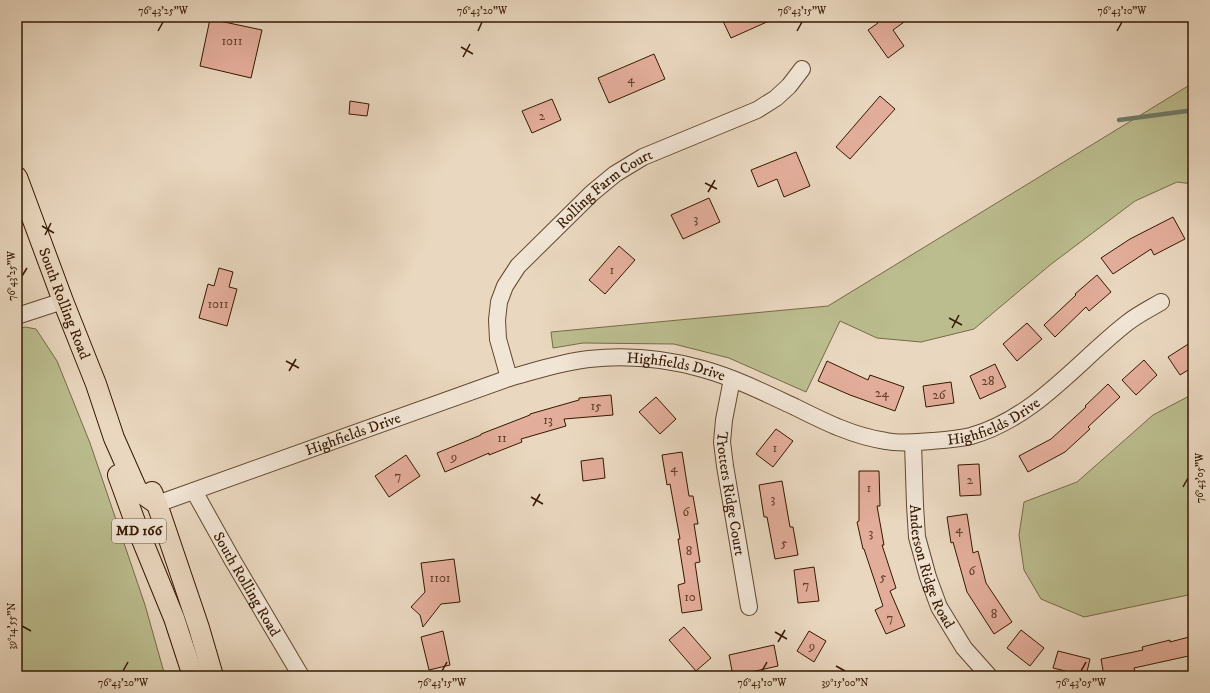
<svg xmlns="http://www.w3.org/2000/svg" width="1210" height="693" font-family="'IM FELL DW Pica',serif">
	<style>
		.green { fill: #bbbd8f; stroke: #786a48 }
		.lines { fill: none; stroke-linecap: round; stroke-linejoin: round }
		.stream { stroke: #707969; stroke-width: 4.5 }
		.building { fill: #e3ad9b; stroke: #361801 }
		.minor-casing { stroke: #634830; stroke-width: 18 }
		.major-casing { stroke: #361801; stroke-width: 22 }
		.minor { stroke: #f1e5d5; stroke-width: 16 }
		.major { stroke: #e9d7bf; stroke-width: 20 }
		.ticks { fill: none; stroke: #361801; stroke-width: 1.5 }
		.labels { text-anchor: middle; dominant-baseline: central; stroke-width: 4; stroke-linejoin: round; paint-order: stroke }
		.number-label { font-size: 13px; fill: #613d28 }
		.shield { fill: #f1e5d5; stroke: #6e5641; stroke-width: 1 }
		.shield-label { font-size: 14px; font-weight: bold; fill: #361801 }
		.street-label { font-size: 15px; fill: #361801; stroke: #f1e5d5 }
		.neatline { fill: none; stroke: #361801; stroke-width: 1.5 }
		.ticks-label { font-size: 10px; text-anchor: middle; fill: #361801 }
	</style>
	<rect width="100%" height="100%" fill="#e9d7bf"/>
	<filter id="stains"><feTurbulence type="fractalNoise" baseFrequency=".005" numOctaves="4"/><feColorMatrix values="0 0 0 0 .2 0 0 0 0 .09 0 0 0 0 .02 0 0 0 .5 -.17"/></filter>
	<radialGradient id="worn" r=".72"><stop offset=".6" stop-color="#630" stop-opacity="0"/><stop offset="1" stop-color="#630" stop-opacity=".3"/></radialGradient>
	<g class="green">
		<path d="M1193,83V184L1177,182L1135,201L1050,265L974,329L921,342L877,338L840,321L806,392L729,358L674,344L583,343L553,348L551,332L828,306Z"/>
		<path d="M25,327L36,329L57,361L90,443L145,605L165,676H17V329Z"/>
		<path d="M1193,394V594L1084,617L1041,599L1024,570L1019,535L1024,502L1077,482L1153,415Z"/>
	</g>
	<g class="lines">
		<path class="stream" d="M1119,120L1187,111L1193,112"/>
	</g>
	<g class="building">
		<path d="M721,17H778L731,38Z"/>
		<path d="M874,17H911L893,30L904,46L888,58L868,30L878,23Z"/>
		<path d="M210,19L262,30L251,78L200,66Z"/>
		<path d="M654,54L665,79L609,103L598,78Z"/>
		<path d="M880,96L895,109L850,159L836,147Z"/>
		<path d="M552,99L561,120L532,133L522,111Z"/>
		<path d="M350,101L369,104L367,116L349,114Z"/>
		<path d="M796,152L810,186L784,197L777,179L758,187L751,170Z"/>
		<path d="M709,198L720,222L683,239L671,215Z"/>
		<path d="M1173,217L1185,239L1154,255L1151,249L1113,274L1101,258L1130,239Z"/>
		<path d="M619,246L635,260L605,294L589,280Z"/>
		<path d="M219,268L233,272L229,287L237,289L227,326L199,318L208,284L214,286Z"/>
		<path d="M1097,275L1111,292L1089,311L1086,307L1055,337L1044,325L1076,295L1075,294Z"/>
		<path d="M1027,323L1042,339L1017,361L1003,344Z"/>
		<path d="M1193,341V367L1180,375L1168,357Z"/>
		<path d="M1144,360L1157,375L1136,395L1122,380Z"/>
		<path d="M827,361L868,380L870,375L904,387L895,411L850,395L818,381Z"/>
		<path d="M995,364L1006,387L980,399L970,376Z"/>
		<path d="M951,382L954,403L926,407L923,386Z"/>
		<path d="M1108,384L1120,397L1088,427L1090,429L1065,452L1028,472L1019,456L1051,439L1086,407L1085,406Z"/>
		<path d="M611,395L613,415L564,419L566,426L521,439L522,442L489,455V453L445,472L437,453L481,435V434L530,415V414L579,400V398Z"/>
		<path d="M656,397L676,419L660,434L639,412Z"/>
		<path d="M776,429L793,441L773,467L756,454Z"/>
		<path d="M682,452L689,496H693L698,524H694L700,562L695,563L702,610L682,613L678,585L685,583L678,539H680L670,484L667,485L662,455Z"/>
		<path d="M406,455L420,476L389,497L375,476Z"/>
		<path d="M603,458L605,478L583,481L581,461Z"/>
		<path d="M979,464L981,495L960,496L958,465Z"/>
		<path d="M859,471H879L880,506H877L884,545H882L896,588L890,591L905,626L886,634L875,610L883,606L864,549H863L857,522L859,521Z"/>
		<path d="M782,481L790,527H793L798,555L775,559L767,517H764L759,485Z"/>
		<path d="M967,514L973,553L978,551L986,583L1012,622L994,634L967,592L953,542L951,543L947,517Z"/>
		<path d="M454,559L460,602L441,604L423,627L420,615L411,607L425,592L421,563Z"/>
		<path d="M814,567L819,601L798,603L794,570Z"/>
		<path d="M684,627L711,658L696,671L669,640Z"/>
		<path d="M1021,630L1044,648L1030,666L1007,648Z"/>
		<path d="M443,631L450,665L429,670L421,637Z"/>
		<path d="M809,631L826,641L814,662L797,651Z"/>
		<path d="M1193,636V655L1134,668L1135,671L1112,676H1104L1101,659L1143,650L1142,647L1170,640V642Z"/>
		<path d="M774,645L778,666L733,676L729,655Z"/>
		<path d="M1058,651L1090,659L1086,676L1053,668Z"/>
	</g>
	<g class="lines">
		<defs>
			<g id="minor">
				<path d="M17,316L63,301"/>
				<path id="s1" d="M509,378L498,339L497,320L499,302L505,286L518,266L592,193L615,174L643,157L757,110L776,98L789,86L802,69"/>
				<path id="s2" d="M732,379L724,420L722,442L725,466L749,607"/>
				<path id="s3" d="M913,443L915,505L917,537L928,577L939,607L964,648L989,676"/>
				<path id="s4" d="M194,491L233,561L301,676"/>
				<path id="s5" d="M157,504L509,378C535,371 561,362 589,359C626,355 667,359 703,369C735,378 765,393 795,407C825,422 853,436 886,441C901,444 917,442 932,441C945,440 959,439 971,436C1035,418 1077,362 1127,323C1137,315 1149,309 1161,302"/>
			</g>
			<g id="major">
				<path id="s6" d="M17,177L63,301L96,384L114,438L137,490L157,504"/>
				<path d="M118,475L138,530L174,618L193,676"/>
				<path d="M152,492L157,504L199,628L213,676"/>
			</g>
		</defs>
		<use href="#minor" class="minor-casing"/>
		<use href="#major" class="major-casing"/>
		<use href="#minor" class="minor"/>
		<use href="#major" class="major"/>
	</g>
	<path class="ticks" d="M158,31L163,22M478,31L482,22M797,31L802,22M1117,31L1122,22M461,47L473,54M463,57L470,44M705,183L717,189M708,192L715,180M42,226L54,233M45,235L51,223M22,276L27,268M949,318L962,325M952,328L959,315M286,361L299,368M289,371L296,359M1183,487L1188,478M531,497L543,504M533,506L540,494M22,626L31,631M775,632L787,639M778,642L785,630M836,666L845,671M123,671L128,662M442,671L447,662M762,671L767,662M1081,671L1086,662"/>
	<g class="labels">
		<g class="number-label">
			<text x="232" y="41">1011</text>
			<text x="631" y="79">4</text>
			<text x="542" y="116">2</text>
			<text x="696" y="219">3</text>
			<text x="612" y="270">1</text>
			<text x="218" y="304">1011</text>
			<text x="988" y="381">28</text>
			<text x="882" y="393">24</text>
			<text x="939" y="395">26</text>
			<text x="596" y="406">15</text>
			<text x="548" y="420">13</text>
			<text x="502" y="438">11</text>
			<text x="775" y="448">1</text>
			<text x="454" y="457">9</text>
			<text x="674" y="468">4</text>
			<text x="398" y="476">7</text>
			<text x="970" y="480">2</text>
			<text x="869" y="488">1</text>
			<text x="773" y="499">3</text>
			<text x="686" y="512">6</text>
			<text x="959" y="529">4</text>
			<text x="871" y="533">3</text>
			<text x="784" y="543">5</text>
			<text x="689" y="551">8</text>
			<text x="972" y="571">6</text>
			<text x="883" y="577">5</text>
			<text x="440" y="578">1101</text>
			<text x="806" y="585">7</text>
			<text x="690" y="597">10</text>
			<text x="994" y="614">8</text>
			<text x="890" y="618">7</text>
			<text x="812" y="646">9</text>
		</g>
		<rect class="shield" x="112" y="519" width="54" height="24" rx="3"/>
		<g class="shield-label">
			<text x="139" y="531">MD 166</text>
		</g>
		<g class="street-label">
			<text stroke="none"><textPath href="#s1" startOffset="235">Rolling Farm Court</textPath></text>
			<text stroke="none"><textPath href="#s6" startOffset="135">South Rolling Road</textPath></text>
			<text stroke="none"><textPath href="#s5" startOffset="544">Highfields Drive</textPath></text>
			<text stroke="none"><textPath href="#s5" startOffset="880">Highfields Drive</textPath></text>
			<text stroke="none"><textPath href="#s5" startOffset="208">Highfields Drive</textPath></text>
			<text stroke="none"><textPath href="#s2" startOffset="116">Trotters Ridge Court</textPath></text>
			<text stroke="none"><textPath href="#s3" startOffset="126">Anderson Ridge Road</textPath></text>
			<text stroke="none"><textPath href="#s4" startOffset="107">South Rolling Road</textPath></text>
		</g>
	</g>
	<rect width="1210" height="693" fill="none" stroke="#e9d7bf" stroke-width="44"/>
	<rect x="22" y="22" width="1166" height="649" class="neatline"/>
	<g class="ticks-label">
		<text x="163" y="14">76°43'25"W</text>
		<text x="482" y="14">76°43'20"W</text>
		<text x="802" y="14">76°43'15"W</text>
		<text x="1122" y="14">76°43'10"W</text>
		<text transform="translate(11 276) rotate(-90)" y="4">76°43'25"W</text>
		<text transform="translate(1199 478) rotate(-90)" y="4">76°43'05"W</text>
		<text transform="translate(11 626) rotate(-90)" y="4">39°14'55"N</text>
		<text x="123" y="686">76°43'20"W</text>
		<text x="442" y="686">76°43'15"W</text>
		<text x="762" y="686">76°43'10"W</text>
		<text x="845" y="686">39°15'00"N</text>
		<text x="1081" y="686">76°43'05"W</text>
	</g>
	<rect width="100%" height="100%" filter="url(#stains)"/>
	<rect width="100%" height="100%" fill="url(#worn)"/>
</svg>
